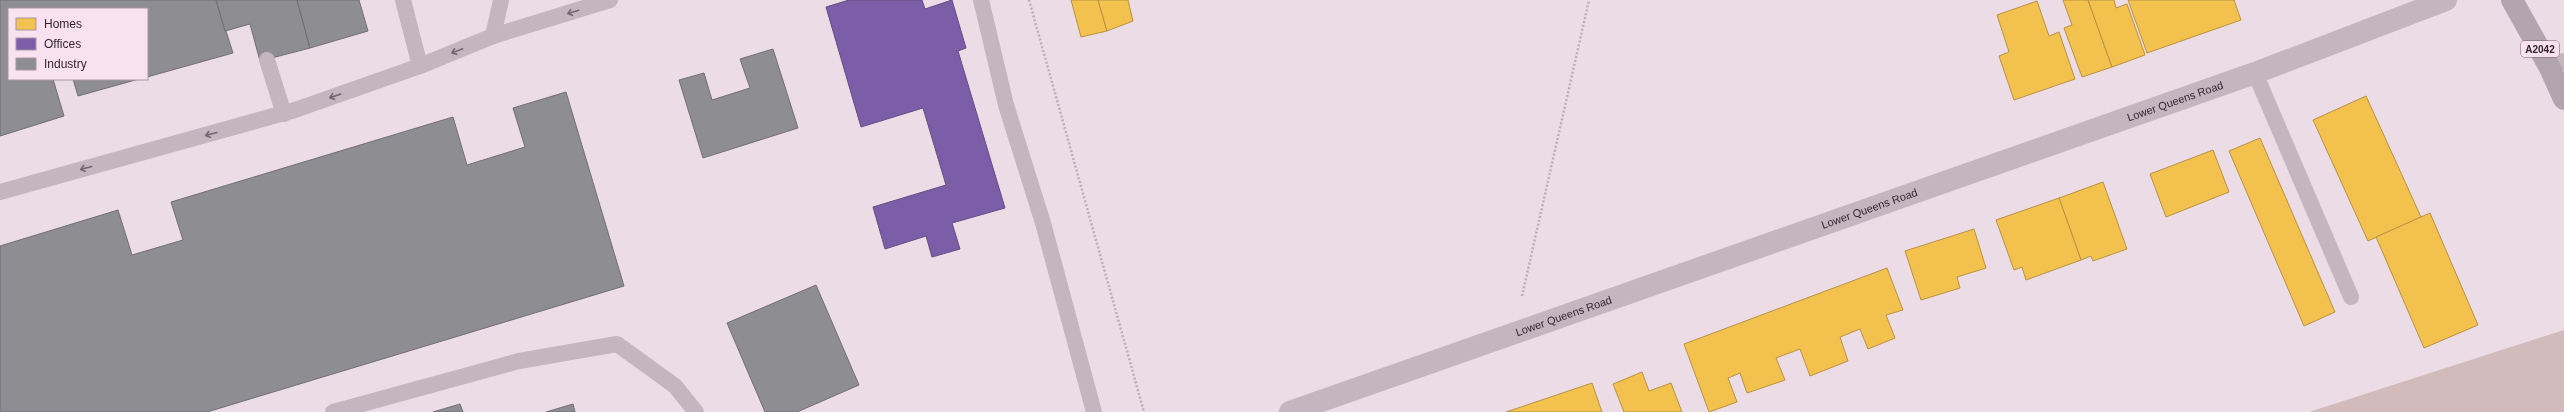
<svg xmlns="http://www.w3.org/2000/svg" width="2564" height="412" font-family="Helvetica,sans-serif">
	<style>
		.green { fill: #d3babb }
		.homes { fill: #f2c14e; stroke: #b99245 }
		.offices { fill: #7b5ea7; stroke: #654d84 }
		.industry { fill: #8d8d92; stroke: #726e75 }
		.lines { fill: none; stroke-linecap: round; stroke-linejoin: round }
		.path { stroke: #bcafb8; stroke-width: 2.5; stroke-dasharray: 2 2; stroke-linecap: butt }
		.lane { stroke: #c4b6bf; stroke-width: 16 }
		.street { stroke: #c4b6bf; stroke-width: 22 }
		.primary { stroke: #b2a5af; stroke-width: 22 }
		.oneway { stroke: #746671 }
		.labels { text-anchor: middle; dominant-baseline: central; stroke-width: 4; stroke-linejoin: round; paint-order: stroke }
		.shield { fill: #f9e2f0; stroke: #6e5e6a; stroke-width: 1 }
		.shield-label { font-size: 10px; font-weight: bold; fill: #332531 }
		.street-label { font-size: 11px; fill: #332531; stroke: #f9e2f0 }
	</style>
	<rect width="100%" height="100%" fill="#ebdce6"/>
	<path class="green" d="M2564,330V412H2309Z"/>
	<g class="homes">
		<path d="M1071,0H1098L1107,31L1081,37Z"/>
		<path d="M1098,0H1128L1133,21L1107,31Z"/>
		<path d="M2063,0H2088L2112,67L2082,77L2064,28L2072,25Z"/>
		<path d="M2088,0H2114L2116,8L2127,4L2145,55L2112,67Z"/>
		<path d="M2128,0H2234L2241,20L2147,53Z"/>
		<path d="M2037,1L2049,36L2059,32L2075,79L2014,100L1999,56L2009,52L1997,15Z"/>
		<path d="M2366,96L2421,217L2368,241L2313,120Z"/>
		<path d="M2260,138L2335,312L2304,326L2229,151Z"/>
		<path d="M2213,150L2229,192L2166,217L2150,174Z"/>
		<path d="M2103,182L2127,249L2093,261L2091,256L2081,260L2059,198Z"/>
		<path d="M2059,198L2081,260L2026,280L2022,267L2014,270L1996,220Z"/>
		<path d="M2430,213L2478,325L2424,348L2376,237Z"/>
		<path d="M1974,229L1986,268L1957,277L1960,288L1921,300L1905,251Z"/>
		<path d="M1887,268L1903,310L1886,315L1895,338L1868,349L1860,329L1840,337L1848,361L1810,376L1800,349L1776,358L1785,380L1747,393L1740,373L1728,378L1737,402L1709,412L1684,344Z"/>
		<path d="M1642,372L1649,391L1671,383L1682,412H1624L1613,384Z"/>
		<path d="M1592,383L1602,412H1506Z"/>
	</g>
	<path class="offices" d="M849,0H922L925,9L952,0L966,48L958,51L1005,208L952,223L960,249L932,257L926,236L885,249L873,207L946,185L923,108L861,127L826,7Z"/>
	<g class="industry">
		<path d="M0,0H216L233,53L147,77V9H9V79H53L64,116L0,136Z"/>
		<path d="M216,0H297L310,48L260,61L250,24L225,31Z"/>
		<path d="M297,0H359L368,31L310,48Z"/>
		<path d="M773,49L798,128L703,158L679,80L704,73L712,100L750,88L740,59Z"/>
		<path d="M73,79H139L78,96Z"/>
		<path d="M566,92L624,286L207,412H0V246L118,210L132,255L183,240L171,202L453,117L467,165L525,147L513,108Z"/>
		<path d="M816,285L859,385L797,412H765L727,323Z"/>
		<path d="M460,404L463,412H433Z"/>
		<path d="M573,404L575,412H546Z"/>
	</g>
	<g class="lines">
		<g class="path">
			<path d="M1029,0L1144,412"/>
			<path d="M1522,296L1589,0"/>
		</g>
		<g class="lane">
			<path d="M403,0L420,66"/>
			<path d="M981,0L1006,105L1043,223L1094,412"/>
			<path d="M493,36L501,0"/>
			<path d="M267,60L284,114"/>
			<path d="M2550,68L2564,61"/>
			<path d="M2255,73L2351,297"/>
			<path d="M0,192L295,110L420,66L493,36L610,0"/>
			<path d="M333,412L519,361L617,344L675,386L696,412"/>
		</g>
		<path class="street" id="s1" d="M1290,412L2255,73L2446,0"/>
		<path class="primary" d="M2512,0L2550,68L2564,99"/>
	</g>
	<defs><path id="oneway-shaft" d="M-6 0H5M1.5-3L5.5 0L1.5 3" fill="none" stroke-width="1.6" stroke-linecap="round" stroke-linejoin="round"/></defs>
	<g class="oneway">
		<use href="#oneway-shaft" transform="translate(573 12) rotate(163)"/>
		<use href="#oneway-shaft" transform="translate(457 51) rotate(158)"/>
		<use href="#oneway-shaft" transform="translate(335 96) rotate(161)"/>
		<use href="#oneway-shaft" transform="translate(211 134) rotate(165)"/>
		<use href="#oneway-shaft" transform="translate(86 168) rotate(165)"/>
	</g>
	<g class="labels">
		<rect class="shield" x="2521" y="41" width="38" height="16" rx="3"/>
		<g class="shield-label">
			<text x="2540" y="49">A2042</text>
		</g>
		<g class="street-label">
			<text stroke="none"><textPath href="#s1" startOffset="938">Lower Queens Road</textPath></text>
			<text stroke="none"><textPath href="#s1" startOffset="614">Lower Queens Road</textPath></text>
			<text stroke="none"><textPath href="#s1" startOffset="290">Lower Queens Road</textPath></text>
		</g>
	</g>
	<rect x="8" y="8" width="140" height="72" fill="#f9e2f0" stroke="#aa96a4"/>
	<rect x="16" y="18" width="20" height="12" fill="#f2c14e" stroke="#aa96a4"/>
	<text x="44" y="28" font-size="12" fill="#332531">Homes</text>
	<rect x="16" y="38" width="20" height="12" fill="#7b5ea7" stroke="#aa96a4"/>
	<text x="44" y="48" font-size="12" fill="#332531">Offices</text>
	<rect x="16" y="58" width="20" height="12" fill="#8d8d92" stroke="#aa96a4"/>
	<text x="44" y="68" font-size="12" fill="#332531">Industry</text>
</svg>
